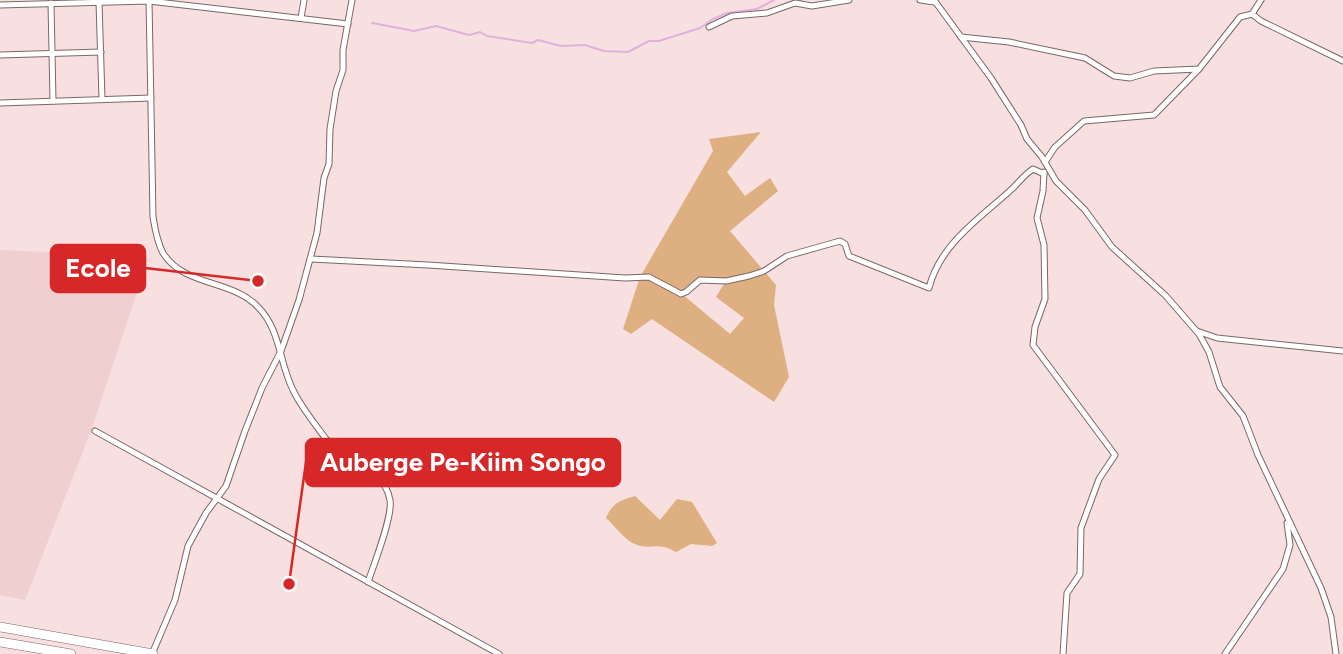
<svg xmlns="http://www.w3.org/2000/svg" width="1343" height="654" font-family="Figtree,sans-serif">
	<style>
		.built { fill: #f0cfd0 }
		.forest { fill: #deaf80; fill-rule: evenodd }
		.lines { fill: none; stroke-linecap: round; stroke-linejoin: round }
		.stream { stroke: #e1b0df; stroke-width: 2 }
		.minor-casing { stroke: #7b6666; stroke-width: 7 }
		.trunk-casing { stroke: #7b6666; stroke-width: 10 }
		.minor { stroke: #fff; stroke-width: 5 }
		.trunk { stroke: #fff; stroke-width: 9 }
		.leader { fill: none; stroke: #d62828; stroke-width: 2.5 }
		.callout-dot { fill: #d62828; stroke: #fff; stroke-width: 2.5 }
		.callout { fill: #d62828; stroke: #d62828; stroke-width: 2.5 }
		.callout-label { font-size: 26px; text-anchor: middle; font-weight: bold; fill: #fff }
	</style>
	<rect width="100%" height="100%" fill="#f9e0e0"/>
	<path class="built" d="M0,250L145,256L148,259L91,431L25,600L0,595Z"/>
	<g class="forest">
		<path d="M761,132L727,172L745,196L770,178L778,191L730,231L776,285L774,305L789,377L774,402L652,319L631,334L623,329L640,277L713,151L709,139ZM704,279L725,282L716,297L744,318L730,334L682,294Z"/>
		<path d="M635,496L660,520L677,499L692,502L717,543L712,546L691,544L676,552C656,541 652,550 637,545C625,541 615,526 606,518C612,503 621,500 635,496Z"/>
	</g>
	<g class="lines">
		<g class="stream">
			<path d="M792,0H802"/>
			<path d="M372,23L414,31L436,26L469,35L480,32L487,36L532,43L538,40L561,46L585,45L604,51L628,52L649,41H659L700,28L713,19L727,13L757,9L774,0"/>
		</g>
		<defs>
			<g id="minor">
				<path d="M149,0L153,217C155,229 157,242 163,253C184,287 232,279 258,307C281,330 279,363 293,390C301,407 315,424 326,439C345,462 383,464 390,500C393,516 374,564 368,582"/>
				<path d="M920,0L935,2"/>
				<path d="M934,0L991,78L1021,125L1027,139L1042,157L1056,181L1085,210L1112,247L1165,295L1199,334L1209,352L1220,387L1243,416L1258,455L1321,588L1331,617L1336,654"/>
				<path d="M99,2L102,99"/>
				<path d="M51,3L53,101"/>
				<path d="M0,5L149,1L348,24"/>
				<path d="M1252,14L1261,21L1343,61"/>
				<path d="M301,18L304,0"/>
				<path d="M709,27L732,16L767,13L795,3L812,6L849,0"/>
				<path d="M961,37L1009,42L1085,58L1114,76L1130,78L1154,71L1199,69L1240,17L1252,14L1261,0"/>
				<path d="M0,55L101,52"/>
				<path d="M0,103L151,98"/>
				<path d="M1045,162L1055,147L1084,121L1154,115L1199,69"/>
				<path d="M1044,172L1043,191L1037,218L1044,245L1045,299L1035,327L1033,345L1115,455L1099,479L1081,528L1080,574L1067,593L1063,654"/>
				<path d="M311,259L428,265L625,278L649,277L681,294L686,292L700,280L726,281L749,276L764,271L787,256L840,241L845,244L849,256L929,288C940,243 982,217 1013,188C1020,181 1025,174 1033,169L1044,174"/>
				<path d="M1197,331L1217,338L1343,351"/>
				<path d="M95,431L499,654"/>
				<path d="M152,654L175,600L188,546L206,513L226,486L245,431L262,388L281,351L299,300L317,233L324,178L329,164L330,129L336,91L343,70V50L352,0"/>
				<path d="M1225,654L1283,569L1290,545L1287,523"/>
			</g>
			<g id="trunk">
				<path d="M0,627L153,654"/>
				<path d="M0,642L71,654"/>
			</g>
		</defs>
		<use href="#minor" class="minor-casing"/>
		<use href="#trunk" class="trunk-casing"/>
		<use href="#minor" class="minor"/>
		<use href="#trunk" class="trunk"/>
	</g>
	<path class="leader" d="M258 281L145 268M289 584L306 462"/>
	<g class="callout-dot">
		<circle cx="258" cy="281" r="7"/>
		<circle cx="289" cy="584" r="7"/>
	</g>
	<g class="callout">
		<rect x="51" y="245" width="94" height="47" rx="7"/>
		<rect x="306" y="439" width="314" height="47" rx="7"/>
	</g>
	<g class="callout-label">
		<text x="98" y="277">Ecole</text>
		<text x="463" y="471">Auberge Pe-Kiim Songo</text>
	</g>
</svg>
